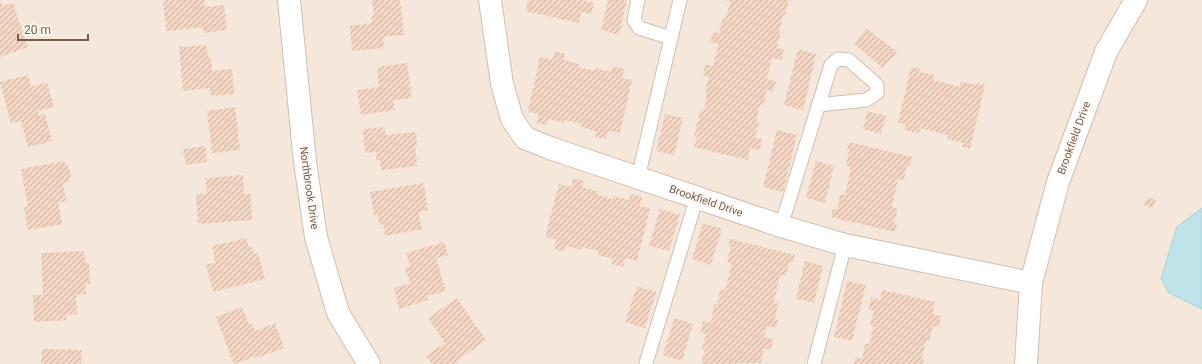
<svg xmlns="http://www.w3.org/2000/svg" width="1202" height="364" font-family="Roboto,sans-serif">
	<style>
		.residential { fill: #f5e8da }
		.water { fill: #bfe3e8; stroke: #a5d3da }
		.building { fill: url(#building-hatch) }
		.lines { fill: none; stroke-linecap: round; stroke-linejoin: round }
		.service-casing { stroke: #d1beb0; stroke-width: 15 }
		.minor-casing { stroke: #d1beb0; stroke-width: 24 }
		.service { stroke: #fff; stroke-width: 13 }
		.minor { stroke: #fff; stroke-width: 22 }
		.labels { text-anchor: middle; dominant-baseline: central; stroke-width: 3; stroke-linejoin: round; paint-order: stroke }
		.street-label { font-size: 11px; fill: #7a5c4d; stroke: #fffaf3 }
	</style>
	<defs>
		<pattern id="building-hatch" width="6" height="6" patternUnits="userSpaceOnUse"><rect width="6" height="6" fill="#f3d5c3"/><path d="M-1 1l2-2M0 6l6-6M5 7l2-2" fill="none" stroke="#cab0a1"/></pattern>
	</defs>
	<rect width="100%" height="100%" fill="#fdf6ec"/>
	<rect class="residential" x="0" y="0" width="1202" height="364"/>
	<path class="water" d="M1202,208V309L1169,293L1161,278L1177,227Z"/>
	<g class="building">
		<path d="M0,0L3,6L13,3L28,47L0,57Z"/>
		<path d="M163,0H204L205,7L224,5L227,30L204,33L203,27L166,31Z"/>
		<path d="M372,0H400L404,35L383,37L384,48L352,51L350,26L372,23L371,16L374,15Z"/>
		<path d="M528,0H587L586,2L594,3L591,14L581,12L579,23L526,11Z"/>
		<path d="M608,0H627L619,35L601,30Z"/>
		<path d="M725,0H789L785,15H783L779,32H781L777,48L784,49L782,60L772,58L767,79L776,81L773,92L767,90L763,106L760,105L756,123H759L755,138L762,139L760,150L750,148L748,160L694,147L697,136H694L701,109L704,110L707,92H705L709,76L703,75L705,64L713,66L719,44L710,42L713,32L719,33L723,18H726L730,2Z"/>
		<path d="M866,28L897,52L883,68L854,44Z"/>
		<path d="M206,45L208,57H211L212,71L232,69L234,94L211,96L210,88L183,91L179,47Z"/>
		<path d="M798,49L816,54L803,110L784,105Z"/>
		<path d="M555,51L565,54L564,60L578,64V67L595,71L596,68L611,72L613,66L624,69L622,78L632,80L620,133L608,131L606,139L595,137L596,131L581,127L582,124L564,120V123L549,119L547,125L537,123L539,114L528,111L540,57L552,60Z"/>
		<path d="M407,63L412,98L393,100L395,110L361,115L357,90L379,87L377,67Z"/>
		<path d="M911,67L920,68L919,72L934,75L933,80L960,87L961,82L977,85V83L985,85L970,149L962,147L963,143L947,139L948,135L920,128L919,133L904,130L906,124L898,123Z"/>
		<path d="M28,75L31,87L47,82L54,107L38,111L39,116L45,114L52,141L28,147L21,121L11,124L0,82Z"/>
		<path d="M235,107L240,150L212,153L207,111Z"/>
		<path d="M867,111L886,116L881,134L863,129Z"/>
		<path d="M665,114L683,118L674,155L656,151Z"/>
		<path d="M385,127V135L416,132L417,146H415L417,166L381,170L380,160H376V152L365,153L363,129Z"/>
		<path d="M777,130L797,135L783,192L763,187Z"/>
		<path d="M849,142L912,157L910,166L907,165L904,181L898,179L892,207L898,208L894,223L897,224L895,232L831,217L833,209L837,210L840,194L845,195L851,167L846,166L849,150H847Z"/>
		<path d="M205,146L207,162L186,165L183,149Z"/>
		<path d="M64,161L65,164L69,167L71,175L68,180L69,182L63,183L66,201L58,202L62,224L28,230L24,207H28L21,169Z"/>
		<path d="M816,161L834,166L825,203L806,198Z"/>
		<path d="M243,175L244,194H251L252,220L198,224L196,194H207L205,178Z"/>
		<path d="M573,178L584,181L582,187L597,191L596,194L613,199L614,196L629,200L631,194L642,197L640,206L650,209L637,261L625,258L623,267L612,264L613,259L598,255L599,251L582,247L581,250L566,246L564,252L554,249L556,240L545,237L559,184L571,187Z"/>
		<path d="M424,183L428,210L418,212L422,229L385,236L383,224L379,225L378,215L374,216L370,192Z"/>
		<path d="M1147,197L1156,200L1153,208L1144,205Z"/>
		<path d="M660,209L680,215L669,251L649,246Z"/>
		<path d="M703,223L722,229L711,265L692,259Z"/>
		<path d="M246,238L249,247H252L254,254L258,253L265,279L213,292L206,265L215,262L212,246Z"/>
		<path d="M730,239L795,255L793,263L789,262L786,276L780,275L774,303L778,304L775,319L778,320L776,328L767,326L764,337L773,339L771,350L764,348L761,363L701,364L705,350L702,349L706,334L700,333L703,321L711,323L714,304L717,305L720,289L725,290L732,263L727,262L731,247H728Z"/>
		<path d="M444,242L448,255L436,258L446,291L427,296L428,300L399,309L394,288L410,283L405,268L410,267L406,253Z"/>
		<path d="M84,251L85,263H89L90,284H86V294L76,295L77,314L66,315L67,320L34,322L33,295H43L41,253Z"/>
		<path d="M805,261L823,266L814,303L796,298Z"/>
		<path d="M847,281L866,285L852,341L834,337Z"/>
		<path d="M637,286L656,292L645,328L625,322Z"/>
		<path d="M882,290L935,302L932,314L941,316L939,327L933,326L929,341L926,340L922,358L924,359L923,364H854L856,357L862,359L865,344H869L873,327L870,326L874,311L868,310L871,298L880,300Z"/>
		<path d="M457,298L486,340L457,361L458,362L456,364H432L426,356L445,343L428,318Z"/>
		<path d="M242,307L249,325L252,324L255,331L275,323L284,348L257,358V356L234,364L216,317Z"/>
		<path d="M674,318L693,324L682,361L663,355Z"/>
		<path d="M42,349L82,350L81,364H41Z"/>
	</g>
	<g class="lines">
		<defs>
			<g id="service">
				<path d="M638,0L634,20L639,28L671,38"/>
				<path d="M638,178L680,0"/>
				<path d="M781,226L831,65L838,59L849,60L877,85V93L866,100L818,105"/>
				<path d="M646,363L697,197"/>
				<path d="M814,364L845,245"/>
			</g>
			<g id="minor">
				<path d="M289,0L305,162L316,237L338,313L369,364"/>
				<path d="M490,0L502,84L512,119L525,138L550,148L781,226L845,245L1031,283"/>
				<path d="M1026,364L1031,283L1058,182L1106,52L1136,0"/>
			</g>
		</defs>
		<use href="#service" class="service-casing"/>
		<use href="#minor" class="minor-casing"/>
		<use href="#service" class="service"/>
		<use href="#minor" class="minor"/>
	</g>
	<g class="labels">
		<g class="street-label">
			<text transform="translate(1074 138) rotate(-70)">Brookfield Drive</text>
			<text transform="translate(309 188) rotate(82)">Northbrook Drive</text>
			<text transform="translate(706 201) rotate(19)">Brookfield Drive</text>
		</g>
	</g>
	<path d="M18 34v6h70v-6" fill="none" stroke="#7a5c4d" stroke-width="2"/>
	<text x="24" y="34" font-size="12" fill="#7a5c4d" stroke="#fffaf3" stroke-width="3" paint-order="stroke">20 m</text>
</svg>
